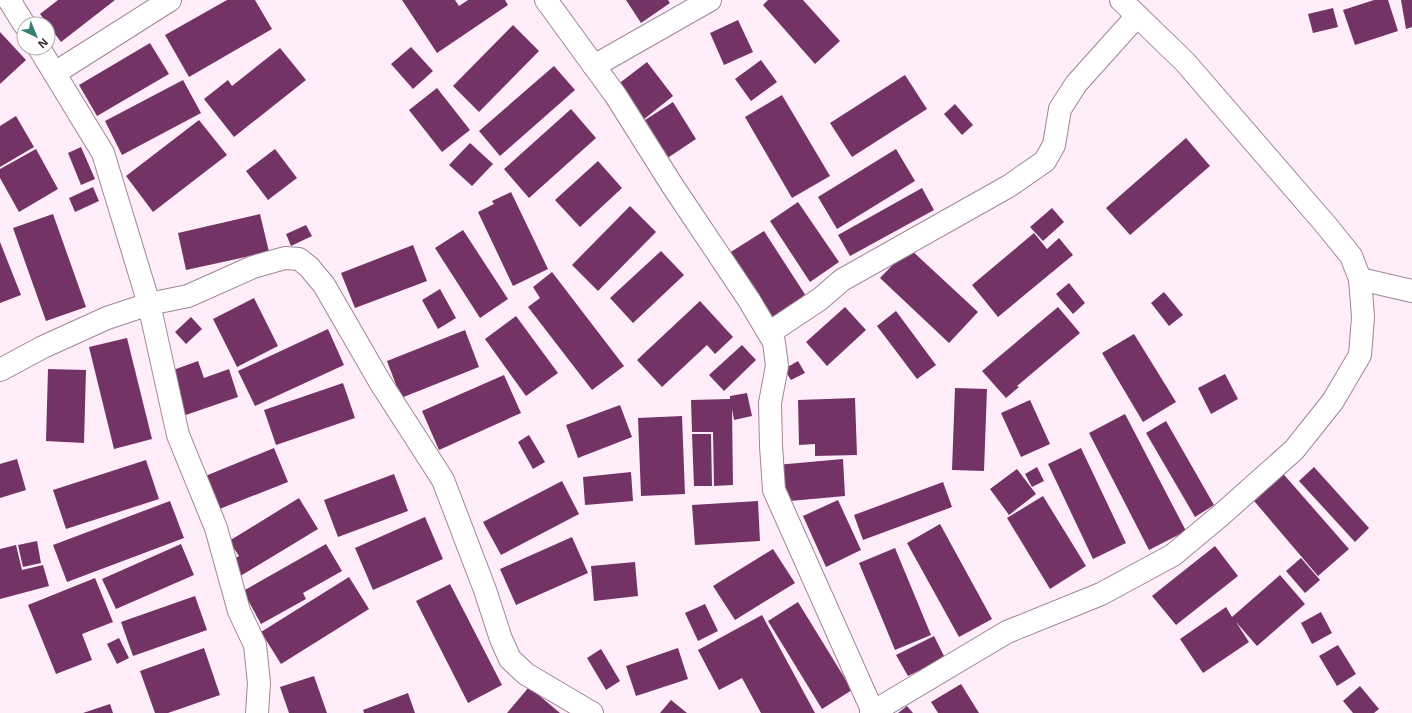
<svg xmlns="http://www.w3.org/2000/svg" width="1412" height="713" font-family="'Noto Sans',sans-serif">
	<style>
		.building { fill: #733465 }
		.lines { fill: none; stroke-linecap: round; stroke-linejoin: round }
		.minor-casing { stroke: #9f8598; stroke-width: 24 }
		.minor { stroke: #fff; stroke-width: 22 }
	</style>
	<rect width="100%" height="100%" fill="#ffedf9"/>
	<g class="building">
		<path d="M58,0H115L61,42L40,14Z"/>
		<path d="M227,0H255L272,29L189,77L165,35Z"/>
		<path d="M402,0H455L459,6L468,0H505L508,5L437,53Z"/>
		<path d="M626,0H668L670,3L641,23Z"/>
		<path d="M768,0H803L840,41L815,64L763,5Z"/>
		<path d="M1374,0H1388L1398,31L1355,45L1343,10Z"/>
		<path d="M1401,0H1412V27L1406,29Z"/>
		<path d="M1333,8L1338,27L1313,33L1308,14Z"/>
		<path d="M738,20L753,52L724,65L710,33Z"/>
		<path d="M513,25L539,51L479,112L453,86Z"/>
		<path d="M0,32L26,60L0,84Z"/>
		<path d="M150,43L169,74L97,116L79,85Z"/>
		<path d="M411,47L433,71L413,89L391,64Z"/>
		<path d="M280,48L306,80L234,137L204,99L228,80L232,86Z"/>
		<path d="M761,60L777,82L751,101L735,79Z"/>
		<path d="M647,62L673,96L643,120L617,85Z"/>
		<path d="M554,66L575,90L500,156L479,131Z"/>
		<path d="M905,75L927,109L852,157L830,123Z"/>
		<path d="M183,80L201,113L122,155L105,121Z"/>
		<path d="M437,88L470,130L442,152L409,110Z"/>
		<path d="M782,95L830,176L792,198L745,117Z"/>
		<path d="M673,102L696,139L666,159L642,122Z"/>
		<path d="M955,104L973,125L962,135L944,114Z"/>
		<path d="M571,109L596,138L529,198L504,169Z"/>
		<path d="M16,116L34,147L0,167V126Z"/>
		<path d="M199,120L227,155L153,212L126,176Z"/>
		<path d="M1186,138L1210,166L1130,235L1106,208Z"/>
		<path d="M470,143L493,164L472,186L449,165Z"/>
		<path d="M81,147L95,179L81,185L68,153Z"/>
		<path d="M36,149L58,189L19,212L0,178V169Z"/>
		<path d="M275,149L297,178L268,200L246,171Z"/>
		<path d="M896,149L915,181L837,229L818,197Z"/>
		<path d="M598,161L622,188L580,227L555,200Z"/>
		<path d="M93,187L99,201L75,212L69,198Z"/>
		<path d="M922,188L934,210L850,256L838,235Z"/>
		<path d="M511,192L548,269L513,286L478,212L494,204L492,201Z"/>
		<path d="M798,202L839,262L810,282L770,221Z"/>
		<path d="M630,206L656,232L598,291L572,265Z"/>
		<path d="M1052,208L1064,222L1043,241L1030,227Z"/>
		<path d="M53,214L86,307L46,321L13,228Z"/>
		<path d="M260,214L269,252L186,270L178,233Z"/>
		<path d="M306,225L312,236L291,246L286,234Z"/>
		<path d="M463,230L508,299L480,318L435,248Z"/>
		<path d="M764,231L806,296L769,321L726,255Z"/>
		<path d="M1034,233L1047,249L1059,238L1073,255L998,317L972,285Z"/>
		<path d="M0,242L21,295L0,303Z"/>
		<path d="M413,245L427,281L355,308L341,273Z"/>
		<path d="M909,248L978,312L949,343L880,278Z"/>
		<path d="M661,251L684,275L633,323L610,298Z"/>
		<path d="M552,272L624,366L592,390L528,307L540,298L533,287Z"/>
		<path d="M1069,283L1085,303L1073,314L1056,294Z"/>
		<path d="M440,289L456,318L438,329L422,300Z"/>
		<path d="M1164,292L1183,315L1169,326L1151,303Z"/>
		<path d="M254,298L278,346L237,367L213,319Z"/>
		<path d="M700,301L733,337L715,354L707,345L662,387L637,360Z"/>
		<path d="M845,307L866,330L827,366L806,342Z"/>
		<path d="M1058,307L1080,333L1017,386L1019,387L1006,398L982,371Z"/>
		<path d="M896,311L936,365L917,379L877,326Z"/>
		<path d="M516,316L558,373L526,396L485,339Z"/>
		<path d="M191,317L202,329L186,344L175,332Z"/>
		<path d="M328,329L344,365L255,406L238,371Z"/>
		<path d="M465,330L479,367L401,398L387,361Z"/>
		<path d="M1134,334L1176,402L1143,422L1102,353Z"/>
		<path d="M127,338L152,439L114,449L89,347Z"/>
		<path d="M742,345L756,360L724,391L709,375Z"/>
		<path d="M198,361L204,378L229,369L238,397L180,417L165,373Z"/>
		<path d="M798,361L805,373L791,380L784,369Z"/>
		<path d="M48,369L86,370L84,443L46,441Z"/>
		<path d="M1225,374L1238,399L1211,414L1198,388Z"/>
		<path d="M504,375L521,413L439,450L422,411Z"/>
		<path d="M343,383L355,418L276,445L264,410Z"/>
		<path d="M955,388L987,389L984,471L952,470Z"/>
		<path d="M747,393L752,416L734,420L732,409L733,485L714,486L713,432H692L691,400L730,399V396Z"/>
		<path d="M855,398L857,455L815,456V444L799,445L798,400Z"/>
		<path d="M1030,400L1050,444L1021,457L1001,413Z"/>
		<path d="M620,405L632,437L578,458L566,425Z"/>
		<path d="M1125,414L1186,531L1149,550L1089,433Z"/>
		<path d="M682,416L685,494L641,496L638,418Z"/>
		<path d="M1166,421L1214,505L1195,517L1146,433Z"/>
		<path d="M692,434H711L712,486H694Z"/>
		<path d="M529,435L545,462L533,469L518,442Z"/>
		<path d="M274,448L288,482L217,510L203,477Z"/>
		<path d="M1081,448L1126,543L1093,559L1048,464Z"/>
		<path d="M17,459L26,490L0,498V464Z"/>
		<path d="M843,459L845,496L779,502L776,465Z"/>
		<path d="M146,460L159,499L66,529L53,490Z"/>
		<path d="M1037,467L1044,481L1032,487L1025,474Z"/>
		<path d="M1314,467L1369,528L1355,542L1299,481Z"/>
		<path d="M1017,469L1036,494L1009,515L990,489Z"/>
		<path d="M1279,469L1349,549L1318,576L1249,495Z"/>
		<path d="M631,472L633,501L585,505L583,477Z"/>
		<path d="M394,474L408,511L338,537L324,500Z"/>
		<path d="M562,481L579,514L501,555L483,522Z"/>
		<path d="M943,482L952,507L863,540L854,515Z"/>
		<path d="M1043,496L1086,566L1050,589L1007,518Z"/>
		<path d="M299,498L318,529L237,578L227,563L239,556L229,541Z"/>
		<path d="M838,500L861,550L826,567L803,516Z"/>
		<path d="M170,501L184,538L67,582L53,545Z"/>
		<path d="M758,501L760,541L695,545L692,505Z"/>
		<path d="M425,517L443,559L373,590L355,548Z"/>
		<path d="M940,524L992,619L959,637L907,543Z"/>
		<path d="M572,537L588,573L516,605L500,569Z"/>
		<path d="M37,541L41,563L23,567L18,545Z"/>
		<path d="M181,544L194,575L116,609L102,579Z"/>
		<path d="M326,544L342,571L303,593L306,599L261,624L243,591Z"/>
		<path d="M16,545L22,570L43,565L49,586L0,599V549Z"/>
		<path d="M1215,546L1238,576L1176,625L1152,596Z"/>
		<path d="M895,548L931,635L895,650L859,563Z"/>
		<path d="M773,549L795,583L735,620L713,586Z"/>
		<path d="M1301,558L1320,580L1305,593L1286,571Z"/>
		<path d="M635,562L638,596L594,601L591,566Z"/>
		<path d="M1280,575L1305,604L1257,646L1236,622L1249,642L1203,673L1180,639L1226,607L1232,617Z"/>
		<path d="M349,577L369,609L281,664L261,632Z"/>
		<path d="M95,578L113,622L82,634L92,660L56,674L28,605Z"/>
		<path d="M450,584L502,685L468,703L416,601Z"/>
		<path d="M195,596L207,630L133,656L121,622Z"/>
		<path d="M798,602L852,690L822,709L768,621Z"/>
		<path d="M705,604L718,631L698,641L685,613Z"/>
		<path d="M1321,612L1332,633L1312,644L1301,623Z"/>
		<path d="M762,615L815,713H761L742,678L719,690L698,650Z"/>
		<path d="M934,636L945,658L908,676L896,655Z"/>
		<path d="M119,638L129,658L117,664L107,644Z"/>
		<path d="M1338,645L1356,674L1337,686L1319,656Z"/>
		<path d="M204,648L220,695L168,713H155L140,671Z"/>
		<path d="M678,648L688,679L636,696L626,666Z"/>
		<path d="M601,649L620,681L606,690L587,658Z"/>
		<path d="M314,676L327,713H289L280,687Z"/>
		<path d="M961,684L979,713H938L931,702Z"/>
		<path d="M1360,686L1379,709L1374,713H1353L1343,701Z"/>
		<path d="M529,687L560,713H507Z"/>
		<path d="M408,693L415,713H364L363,710Z"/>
		<path d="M671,700L687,713H660Z"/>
		<path d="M110,704L113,713H83Z"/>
		<path d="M907,706L913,713H898Z"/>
	</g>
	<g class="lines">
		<defs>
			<g id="minor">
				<path d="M9,0L24,24"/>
				<path d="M546,0L616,96L672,185L749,300L774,342L777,366L770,403L771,446L774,490L873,712"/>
				<path d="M39,48L103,153L149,304L178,435L216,528L239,611L255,645L259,683L257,713"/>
				<path d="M594,66L710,0"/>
				<path d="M55,73L170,0"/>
				<path d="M1360,279L1412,291"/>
				<path d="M769,333L820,299L842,280L1009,186L1045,161L1054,145L1060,109L1076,84L1137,16"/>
				<path d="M0,370L43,347L107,318L149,304L188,296L253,267L285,258L299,259L309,267L324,285L380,382L443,480L485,590L501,639L510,659L526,674L592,713"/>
				<path d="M871,713L1007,632L1101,594L1173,555L1221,515L1294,450L1333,401L1360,355L1363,317L1360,279L1351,256L1326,225L1185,62L1121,0"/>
			</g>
		</defs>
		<use href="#minor" class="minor-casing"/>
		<use href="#minor" class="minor"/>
	</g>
	<g transform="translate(36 36) rotate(136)"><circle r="19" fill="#ffffff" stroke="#b1acaf"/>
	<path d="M0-3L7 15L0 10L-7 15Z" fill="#377e77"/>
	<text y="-6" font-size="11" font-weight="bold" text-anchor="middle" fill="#3b3038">N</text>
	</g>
</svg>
